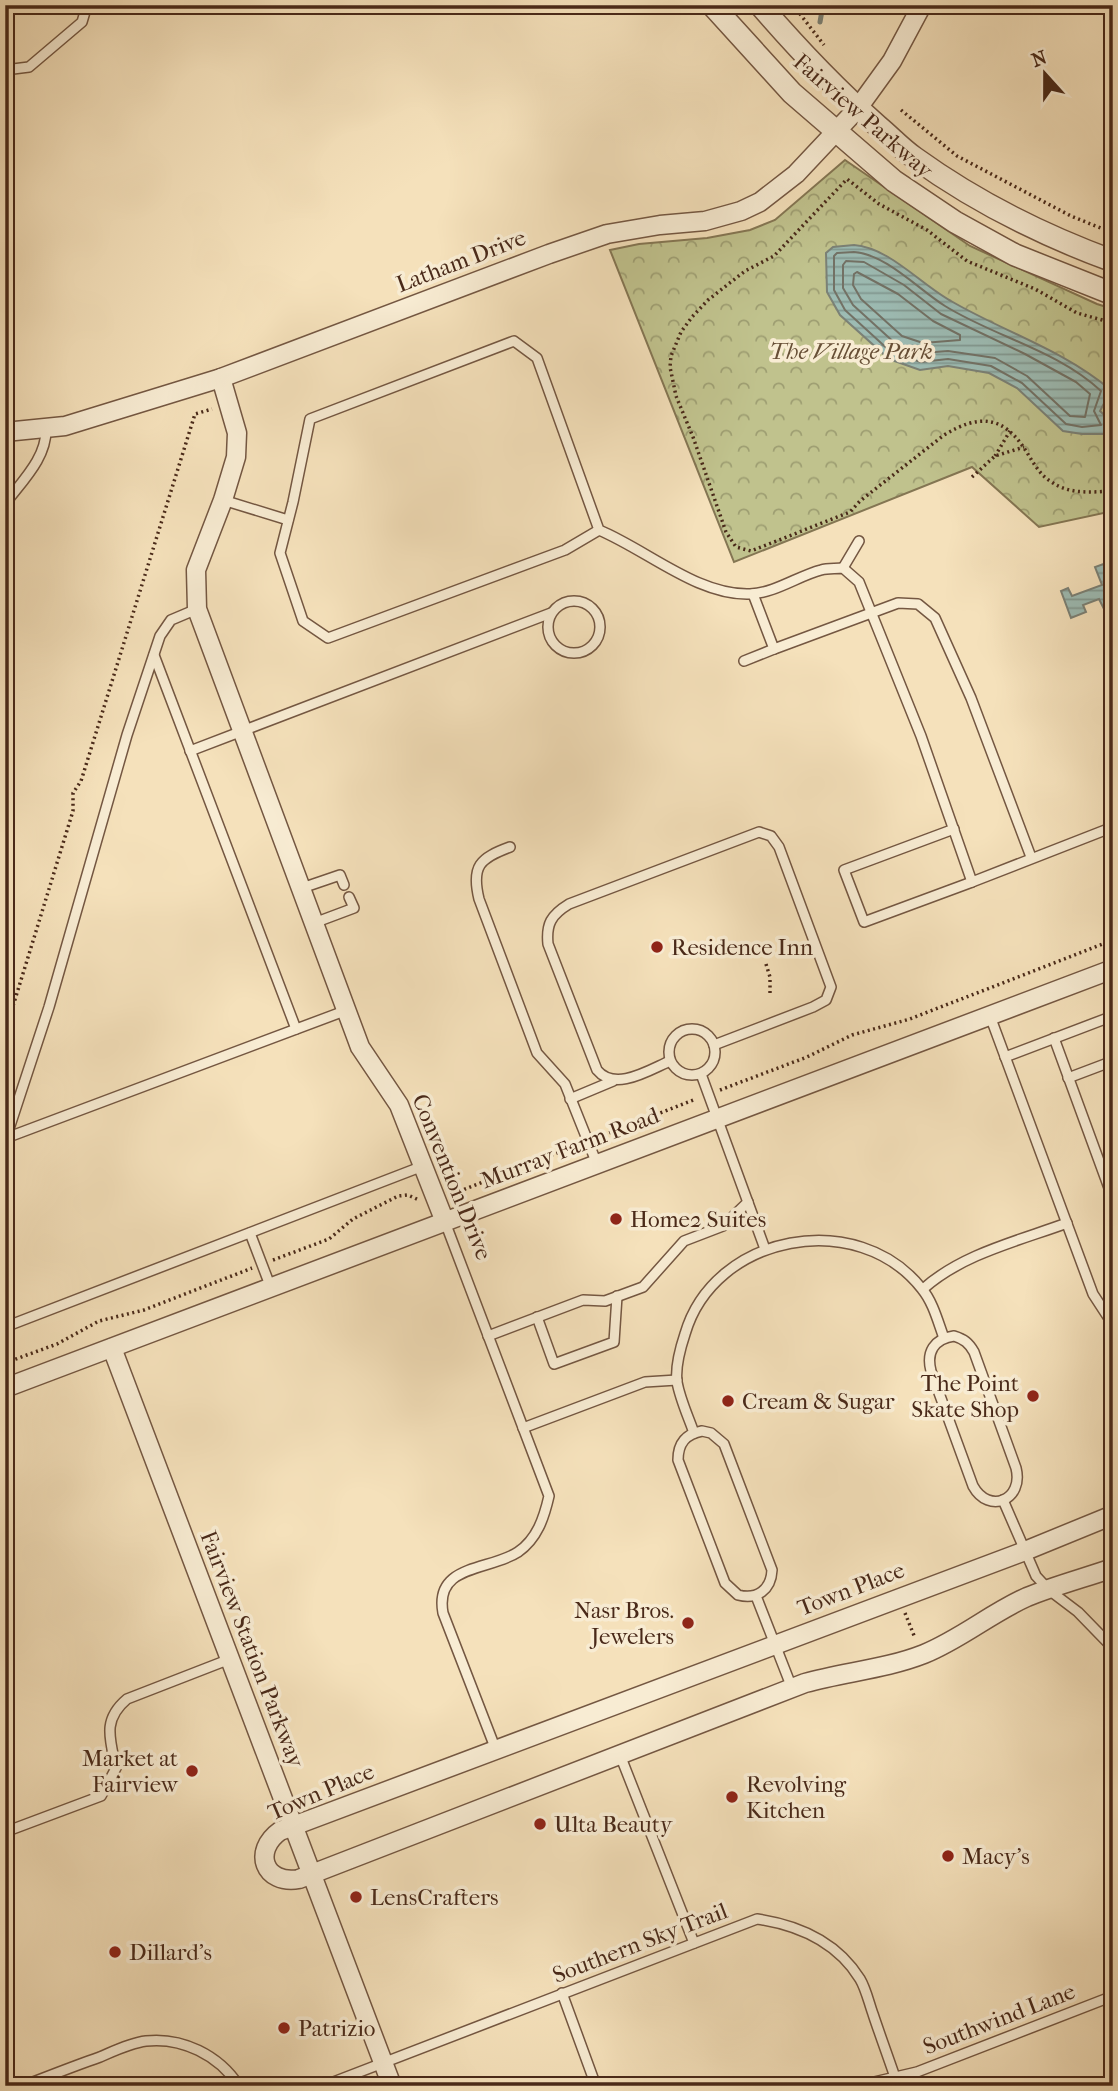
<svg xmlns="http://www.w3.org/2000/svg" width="1118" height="2091" font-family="'IM FELL French Canon',serif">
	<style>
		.park { fill: url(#park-crowns); stroke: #847653; stroke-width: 2 }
		.water { fill: url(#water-rules); stroke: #7b8176; stroke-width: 2 }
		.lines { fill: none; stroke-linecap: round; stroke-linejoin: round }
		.shore { stroke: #737266; stroke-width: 2 }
		.stream { stroke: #7b8176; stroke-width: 5 }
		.service-casing { stroke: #745742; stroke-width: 12 }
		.minor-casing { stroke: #745742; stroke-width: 21 }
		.tertiary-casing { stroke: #745742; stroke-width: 24 }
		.path { stroke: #492919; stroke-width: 3.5; stroke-dasharray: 2 3.5; stroke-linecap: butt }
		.service { stroke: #f8ecd3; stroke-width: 9 }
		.minor { stroke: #f8ecd3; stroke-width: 18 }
		.tertiary { stroke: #f8ecd3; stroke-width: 21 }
		.poi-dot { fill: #8f2418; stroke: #f8ecd3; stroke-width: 2.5 }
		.labels { text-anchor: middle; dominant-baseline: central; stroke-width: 7; stroke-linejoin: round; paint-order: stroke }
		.street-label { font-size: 23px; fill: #492919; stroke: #f8ecd3 }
		.park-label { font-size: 23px; font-style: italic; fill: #674f36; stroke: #f8ecd3 }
		.poi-label { font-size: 23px; fill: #492919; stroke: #f8ecd3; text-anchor: start }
	</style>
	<defs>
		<pattern id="park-crowns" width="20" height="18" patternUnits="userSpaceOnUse" patternTransform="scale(1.75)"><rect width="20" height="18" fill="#c0c28d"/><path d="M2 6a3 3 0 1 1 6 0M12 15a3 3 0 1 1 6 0" fill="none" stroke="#9e9e72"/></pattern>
		<pattern id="water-rules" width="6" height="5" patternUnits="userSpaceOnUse" patternTransform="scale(1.75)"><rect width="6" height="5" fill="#9dbcb4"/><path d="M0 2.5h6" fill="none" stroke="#829992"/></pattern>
	</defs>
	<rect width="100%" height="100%" fill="#f5e1bb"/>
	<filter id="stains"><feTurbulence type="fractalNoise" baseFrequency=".00286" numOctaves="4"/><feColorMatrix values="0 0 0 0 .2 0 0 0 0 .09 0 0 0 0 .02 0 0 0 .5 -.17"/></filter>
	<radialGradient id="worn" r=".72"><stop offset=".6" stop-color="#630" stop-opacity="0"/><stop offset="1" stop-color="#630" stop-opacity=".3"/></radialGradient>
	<path class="park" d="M845,160L970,246L1097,304L1113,309V511L1039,527L972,467L734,562L610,250L639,244L707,238L750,230L775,220Z"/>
	<g class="water">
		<path d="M854,245C890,248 920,284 951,301C1006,333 1060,348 1111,390L1100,411L1113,423V434H1082L1063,431L1017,388L989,373L948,366L920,370L889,359L840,315L827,292L826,253L833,247Z"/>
		<path d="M1109,562L1113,571V606L1104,609L1099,599L1083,605L1086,612L1071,618L1061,591L1068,588L1072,596L1102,585L1095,567Z"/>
	</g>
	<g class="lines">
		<g class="shore">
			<path d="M854,252C886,254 919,290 945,306C995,337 1057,350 1101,391L1094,411L1101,425L1082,427L1066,424L1022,383L991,366L948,359L921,362L892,353L845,310L834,290V256L837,253Z"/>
			<path d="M846,261L864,262L904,285L941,314L1025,354L1076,382L1090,394L1085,417L1070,416L1027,376L995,358L948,351L922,353L897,345L853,305L843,288V265Z"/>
			<path d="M857,272L898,294L933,321L960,335V340L923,343L902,336L861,299L853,285L854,274Z"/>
		</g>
		<path class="stream" d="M820,22L823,5"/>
		<defs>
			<g id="service">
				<path d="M5,70L29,67L82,22L87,5"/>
				<path d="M223,500L288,520"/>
				<path d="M5,504C22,481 47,458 46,428"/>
				<path d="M599,530L537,358L514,341L310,419L293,502L280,553L303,621L328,638L565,550L599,530C647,550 698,596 750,594C775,593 798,576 821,570C828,568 836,569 843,568L859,582L921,736L972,882L1113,827"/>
				<path d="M843,568L859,541"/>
				<path d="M753,594L774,649L898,603L918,604L935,618L971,698L1031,857"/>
				<circle cx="574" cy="627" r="26"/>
				<path d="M154,655L296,1029"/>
				<path d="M744,661L774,649"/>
				<path d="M1113,710L1110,717L1113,736"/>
				<path d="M190,751L551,613"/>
				<path d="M954,829L844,870L864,922L972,882"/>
				<path d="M510,847C480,858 471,866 479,899L537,1053L565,1084L597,1164"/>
				<path d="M302,888L340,875L344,885"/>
				<path d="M314,923L354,908L349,897"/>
				<path d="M990,1016L1093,1294L1108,1317L1113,1321"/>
				<circle cx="692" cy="1052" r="23"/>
				<path d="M1054,1038L1113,1199"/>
				<path d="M1005,1057L1113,1016"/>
				<path d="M670,1061C649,1070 615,1092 597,1070L548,944C546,924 551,915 569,904L759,832L771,836L779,847L831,987L826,1000L813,1007L714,1045"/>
				<path d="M701,1074L765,1249"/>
				<path d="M1068,1078L1113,1061"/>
				<path d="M570,1099L613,1081"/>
				<path d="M6,1138L347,1010"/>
				<path d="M5,1141L49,1007L127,735L160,636L171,620L197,609"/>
				<path d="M445,1222L549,1496C544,1518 537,1539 518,1552C489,1571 434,1564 443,1613L496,1750"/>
				<path d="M250,1233L271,1288"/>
				<path d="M923,1289C962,1254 1018,1241 1067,1223"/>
				<path d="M537,1317L554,1364L614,1342L617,1296"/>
				<path d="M5,1327L423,1166"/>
				<path d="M488,1336L583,1300L605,1301L643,1287L684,1241L723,1226L748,1202"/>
				<path d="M954,1336C964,1339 969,1343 974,1352L1016,1468C1024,1500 989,1515 973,1486L931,1371C926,1352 934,1339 954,1336Z"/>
				<path d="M523,1428L645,1382L677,1380"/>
				<path d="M702,1431L711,1433L724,1444L772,1570C771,1590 757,1600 738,1595L725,1583L678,1460C678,1443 686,1434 702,1431Z"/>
				<path d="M694,1433C688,1416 680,1399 677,1382C675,1366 680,1349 685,1334C714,1234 858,1207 922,1289C933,1302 938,1322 944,1338"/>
				<path d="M1003,1500L1036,1576L1049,1590L1078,1612L1113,1648"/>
				<path d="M756,1596L792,1688"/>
				<path d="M620,1755L694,1943"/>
				<path d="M5,1832L101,1796L116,1768C110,1739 102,1720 127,1699L230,1659"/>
				<path d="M562,1993L596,2086"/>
				<path d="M23,2086C49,2076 74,2066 100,2057C114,2051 130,2043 146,2041C182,2037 219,2055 239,2086"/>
				<path d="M323,2086L757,1919C798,1925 837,1942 860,1979C866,1989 869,2003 873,2014C881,2038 890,2062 898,2086"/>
				<path d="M857,2086L917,2072L1113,1996"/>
			</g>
			<g id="minor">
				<path d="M221,378L237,433L236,457L223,500L196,570L197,609L360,1047L399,1105L445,1222"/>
				<path d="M5,432L65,426L221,378L549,254L607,234L660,225L705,221L741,211L760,202L796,174L858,108L892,61L922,5"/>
				<path d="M112,1348L392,2086"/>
				<path d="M5,1388L1113,969"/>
				<path d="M1113,1515L1025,1551L280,1831C252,1851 264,1885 299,1879L805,1683C844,1672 886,1669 924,1654C961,1639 991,1613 1027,1597C1054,1586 1084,1578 1113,1568"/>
			</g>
			<g id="tertiary">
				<path d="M712,5L792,93L894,181L955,222L1015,255L1113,294"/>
				<path d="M760,5C797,48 836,89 879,127C891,137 902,149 915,158C976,202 1042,235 1113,261"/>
			</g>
		</defs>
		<use href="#service" class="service-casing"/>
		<use href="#minor" class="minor-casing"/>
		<use href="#tertiary" class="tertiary-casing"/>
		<g class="path">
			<path d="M793,5L824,45"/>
			<path d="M901,110L957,156L1071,216L1113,233"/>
			<path d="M1113,323L1077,313L1035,289L967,261L927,230L879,204L847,179L774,256L745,271L708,300L692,317L681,332L671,356L670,367L676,396L693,437L726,532L736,547L751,551L850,512L860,501L944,435C979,414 1003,415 1026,451C1033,462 1039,474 1050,481C1069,495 1091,492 1113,491"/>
			<path d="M995,456L1010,431"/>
			<path d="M972,477L995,456L1024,447"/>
			<path d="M766,964L770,977V995"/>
			<path d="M5,1032L73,811V793L81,781L195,414L212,409"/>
			<path d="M720,1090L807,1057L852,1035L910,1019L1113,940"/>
			<path d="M599,1137L696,1099"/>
			<path d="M448,1190L460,1191L575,1146"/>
			<path d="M273,1260L329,1239L353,1219L398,1196L408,1195L419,1200"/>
			<path d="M5,1363L57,1344L99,1321L144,1310L252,1268"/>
			<path d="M905,1613L915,1638"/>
		</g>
		<use href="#service" class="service"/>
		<use href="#minor" class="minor"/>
		<use href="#tertiary" class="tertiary"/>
	</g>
	<g class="poi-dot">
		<circle cx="657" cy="947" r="7"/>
		<circle cx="616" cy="1219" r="7"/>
		<circle cx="1033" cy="1396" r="7"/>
		<circle cx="728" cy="1401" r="7"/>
		<circle cx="688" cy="1623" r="7"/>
		<circle cx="192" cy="1771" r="7"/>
		<circle cx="732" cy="1797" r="7"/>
		<circle cx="540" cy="1824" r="7"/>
		<circle cx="948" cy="1856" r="7"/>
		<circle cx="356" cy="1897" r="7"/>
		<circle cx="115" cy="1952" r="7"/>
		<circle cx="284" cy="2028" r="7"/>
	</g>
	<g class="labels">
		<g class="street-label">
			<text transform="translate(863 116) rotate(41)">Fairview Parkway</text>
			<text transform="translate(461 261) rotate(-21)">Latham Drive</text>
			<text transform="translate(570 1148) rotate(-21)">Murray Farm Road</text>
			<text transform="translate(452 1177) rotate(68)">Convention Drive</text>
			<text transform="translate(851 1589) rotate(-21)">Town Place</text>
			<text transform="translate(252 1649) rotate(69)">Fairview Station Parkway</text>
			<text transform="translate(321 1792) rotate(-23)">Town Place</text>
			<text transform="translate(640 1943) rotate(-21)">Southern Sky Trail</text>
			<text transform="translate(999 2019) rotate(-21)">Southwind Lane</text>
		</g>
		<g class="park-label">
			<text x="851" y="351">The Village Park</text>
		</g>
		<g class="poi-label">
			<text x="671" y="947">Residence Inn</text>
			<text x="630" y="1219">Home2 Suites</text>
			<text x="1019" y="1383" text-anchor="end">The Point<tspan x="1019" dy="26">Skate Shop</tspan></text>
			<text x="742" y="1401">Cream &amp; Sugar</text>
			<text x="674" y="1610" text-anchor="end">Nasr Bros.<tspan x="674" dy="26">Jewelers</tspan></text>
			<text x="178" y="1758" text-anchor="end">Market at<tspan x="178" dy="26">Fairview</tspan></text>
			<text x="746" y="1784">Revolving<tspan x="746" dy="26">Kitchen</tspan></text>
			<text x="554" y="1824">Ulta Beauty</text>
			<text x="962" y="1856">Macy's</text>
			<text x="370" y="1897">LensCrafters</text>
			<text x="129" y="1952">Dillard's</text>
			<text x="298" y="2028">Patrizio</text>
		</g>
	</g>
	<rect width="1118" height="2091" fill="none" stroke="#f5e1bb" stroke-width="28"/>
	<rect x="7" y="7" width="1104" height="2077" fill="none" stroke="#492919" stroke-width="3.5"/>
	<rect x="14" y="14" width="1090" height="2063" fill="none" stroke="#492919" stroke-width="2"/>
	<g transform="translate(1045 74) rotate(339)" stroke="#f8ecd3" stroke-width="5" paint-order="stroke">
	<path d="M0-5L12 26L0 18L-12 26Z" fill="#492919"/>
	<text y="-10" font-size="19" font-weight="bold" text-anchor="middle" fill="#492919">N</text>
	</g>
	<rect width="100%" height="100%" filter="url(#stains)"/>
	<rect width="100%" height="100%" fill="url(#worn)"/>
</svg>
